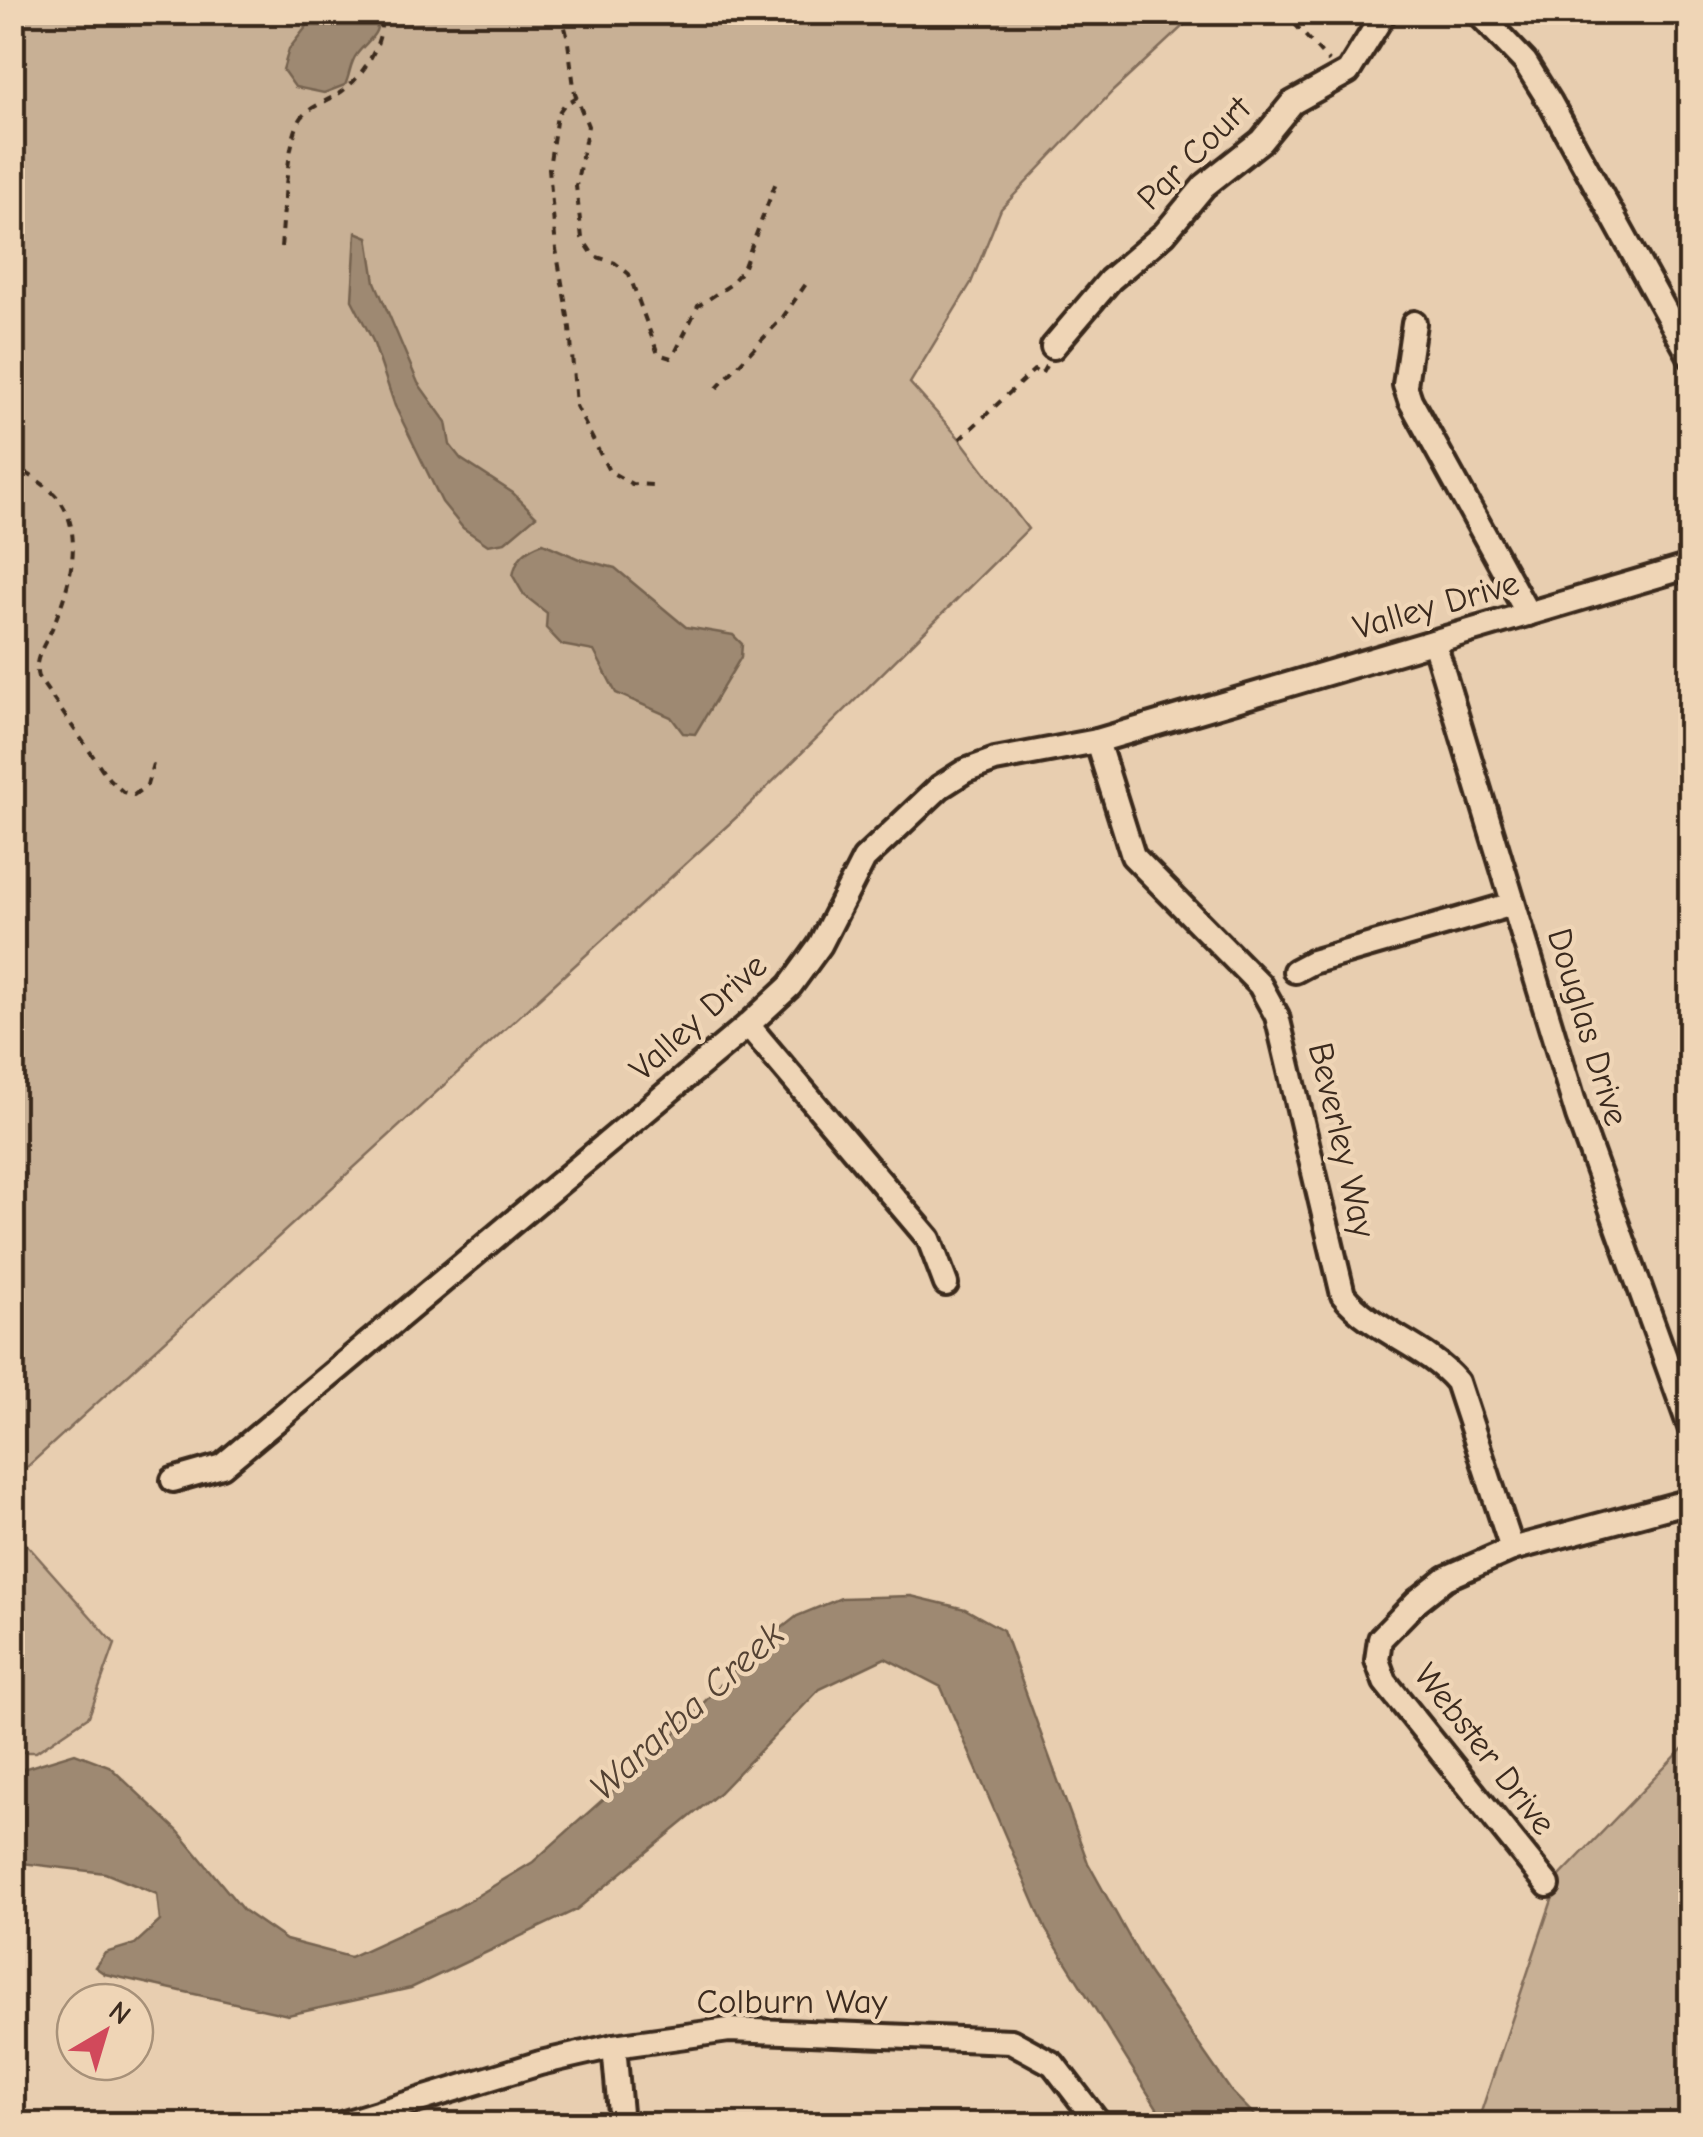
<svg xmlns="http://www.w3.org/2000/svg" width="1703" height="2137" font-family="'Comic Neue',sans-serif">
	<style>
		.green { fill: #c8b095; stroke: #826d5a; stroke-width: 2.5 }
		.water { fill: #9e8972; stroke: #766350; stroke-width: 2.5 }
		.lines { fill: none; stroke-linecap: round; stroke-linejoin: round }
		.minor-casing { stroke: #3b2a1e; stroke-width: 30 }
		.path { stroke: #3b2a1e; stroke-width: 4; stroke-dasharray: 8 8; stroke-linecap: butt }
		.minor { stroke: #efd5b6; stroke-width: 22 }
		.labels { text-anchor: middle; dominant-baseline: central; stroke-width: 9; stroke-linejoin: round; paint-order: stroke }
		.street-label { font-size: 35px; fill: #3b2a1e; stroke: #efd5b6 }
		.water-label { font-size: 38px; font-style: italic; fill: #544233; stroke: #efd5b6 }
	</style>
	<rect width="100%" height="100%" fill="#e8ceb0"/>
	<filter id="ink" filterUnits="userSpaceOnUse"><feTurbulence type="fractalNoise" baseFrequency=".01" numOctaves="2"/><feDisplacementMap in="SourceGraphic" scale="20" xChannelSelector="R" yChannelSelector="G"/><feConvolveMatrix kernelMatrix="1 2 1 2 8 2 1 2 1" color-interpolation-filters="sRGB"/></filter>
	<g filter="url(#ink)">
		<g class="green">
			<path d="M13,13H1197L1113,91L1001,209L971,283L910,383L960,439L1028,529L740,814L13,1480Z"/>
			<path d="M13,1529L115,1644L89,1716L36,1752H13Z"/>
			<path d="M1690,1741V2124H1477L1560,1876Z"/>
		</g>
		<g class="water">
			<path d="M317,13H376C382,35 369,38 357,54C350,62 350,75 345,85L324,93L295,87L283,70L289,49Z"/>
			<path d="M356,232L368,237L375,282L418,383L446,422L450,445L461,459L513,493L536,516L505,542L488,545L463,528L442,502L395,406L373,341L352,300Z"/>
			<path d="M543,543L579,559L615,568L686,627L733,635L742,644L741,657L695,734L683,733L671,717L616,693L594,651L562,645L546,628L547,613L524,595L513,576C516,557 526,549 543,543Z"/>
			<path d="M911,1596L965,1609L1003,1630L1088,1863L1149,1973L1231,2091L1263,2124H1171L1162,2116L1046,1930L941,1687L885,1658L820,1689L719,1793L576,1910L411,1988L288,2015L105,1974L95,1967L105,1953L135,1944L160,1921L157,1894L105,1873L13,1862V1772L75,1753L109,1766L178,1831L243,1910L286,1940L350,1957L457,1908L533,1862L665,1744L751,1652L797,1616L841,1598Z"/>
		</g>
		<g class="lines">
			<defs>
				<g id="minor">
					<path d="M1477,12L1525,62L1550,102L1690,356"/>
					<path d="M1414,323L1405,385L1410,400L1528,614"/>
					<path d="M1053,347L1110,280L1165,233L1204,186L1261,141L1292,103L1348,72L1385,12"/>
					<path d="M1434,642L1578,1116L1690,1427"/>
					<path d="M1097,741L1133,856L1260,985L1277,1016L1343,1295C1374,1333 1425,1344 1457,1382L1512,1549"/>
					<path d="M1295,971L1312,962L1513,904"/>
					<path d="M748,1025L929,1239L946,1284"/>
					<path d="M173,1480L222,1466L748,1025L790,986L820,945L864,859L940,787L965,771L995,760L1097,741L1690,566"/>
					<path d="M1548,1885L1385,1682L1377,1660L1380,1639L1417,1601L1446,1578L1512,1549L1690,1501"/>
					<path d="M614,2046L621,2124"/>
					<path d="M341,2124L540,2063L614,2046L729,2030L1011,2041L1053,2064L1099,2124"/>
				</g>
			</defs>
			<use href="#minor" class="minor-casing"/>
			<g class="path">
				<path d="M561,12L567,35L575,94L588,126L576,186L582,238L594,256L615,263L629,274L658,354L671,358L674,355L698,306L730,285L743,269L776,182"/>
				<path d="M1284,12L1329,62"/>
				<path d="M577,97L564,105L557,115L549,168L556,249L570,328L576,406L609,471L632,484L653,485"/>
				<path d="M281,247C284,218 286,138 302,117C312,105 329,101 341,92C362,78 389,37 379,12"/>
				<path d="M717,388L783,317L806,284"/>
				<path d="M960,439L1034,370L1041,375L1046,366"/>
				<path d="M12,464C28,474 44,483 57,497C88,534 67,595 50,633C43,647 33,661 38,677L109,779L123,792L134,795L147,785L153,764"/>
			</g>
			<use href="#minor" class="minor"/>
		</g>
	</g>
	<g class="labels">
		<g class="street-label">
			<text transform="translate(1194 153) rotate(-45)">Par Court</text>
			<text transform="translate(1436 605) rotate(-16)">Valley Drive</text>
			<text transform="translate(698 1017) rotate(-42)">Valley Drive</text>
			<text transform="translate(1588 1027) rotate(73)">Douglas Drive</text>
			<text transform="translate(1342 1140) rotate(77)">Beverley Way</text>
			<text transform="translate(1485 1749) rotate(52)">Webster Drive</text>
			<text x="792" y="2001">Colburn Way</text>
		</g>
		<g class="water-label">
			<text transform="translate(687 1711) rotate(-42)">Wararba Creek</text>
		</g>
	</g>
	<rect width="1703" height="2137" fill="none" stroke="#efd5b6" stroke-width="50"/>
	<rect x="25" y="25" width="1653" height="2087" fill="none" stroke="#3b2a1e" stroke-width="4" filter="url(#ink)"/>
	<g transform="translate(105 2032) rotate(38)"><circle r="48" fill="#efd5b6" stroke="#a79179" stroke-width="2.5"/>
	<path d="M0-8L18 38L0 25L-18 38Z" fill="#d1495b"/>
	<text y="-15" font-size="28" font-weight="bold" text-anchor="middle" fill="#3b2a1e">N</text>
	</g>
</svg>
